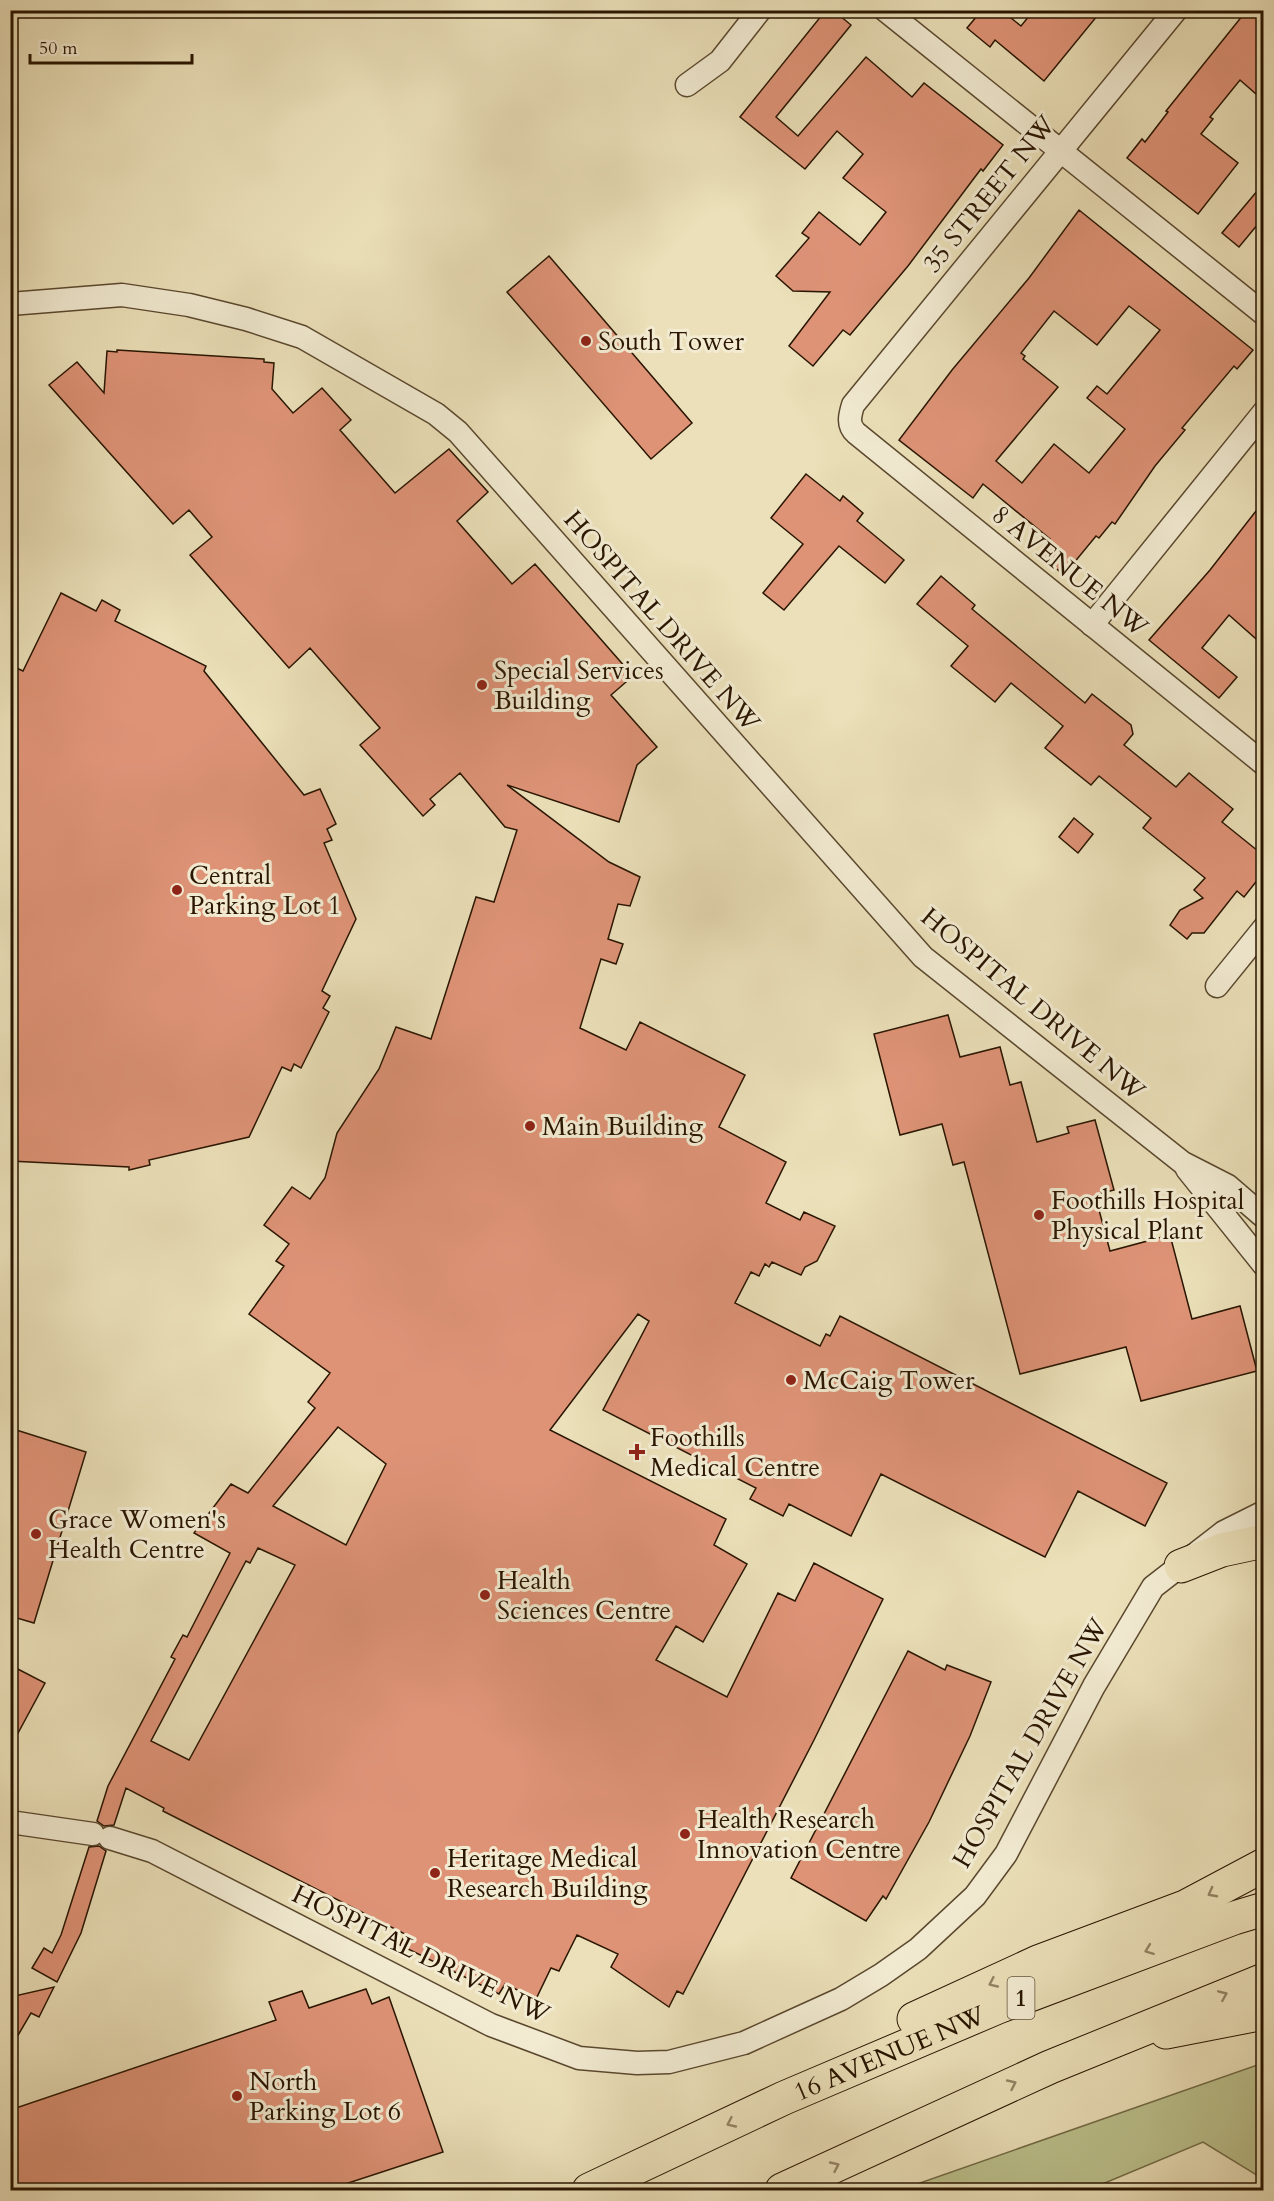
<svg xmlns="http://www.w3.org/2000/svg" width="1274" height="2201" font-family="Cardo,serif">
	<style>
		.green { fill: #bbc18d; stroke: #726b46; stroke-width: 1.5 }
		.building { fill: #de9377; stroke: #291500; stroke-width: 1.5; fill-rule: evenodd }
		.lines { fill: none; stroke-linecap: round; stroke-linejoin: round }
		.street-casing { stroke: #5a482e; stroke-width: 25 }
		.highway-casing { stroke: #291500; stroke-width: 35 }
		.street { stroke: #f2ebd2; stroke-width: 22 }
		.highway { stroke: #ebe0b9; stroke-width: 33 }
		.oneway { stroke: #948566 }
		.poi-dot { fill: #8f2418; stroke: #f2ebd2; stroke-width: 2 }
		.labels { text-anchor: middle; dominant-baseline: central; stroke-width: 6; stroke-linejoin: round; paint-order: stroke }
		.shield { fill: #f2ebd2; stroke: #65553f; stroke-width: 1.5 }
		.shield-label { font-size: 24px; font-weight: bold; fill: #291500 }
		.street-label { font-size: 26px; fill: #291500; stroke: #f2ebd2 }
		.poi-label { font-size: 26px; fill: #291500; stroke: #f2ebd2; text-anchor: start }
	</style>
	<rect width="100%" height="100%" fill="#ebe0b9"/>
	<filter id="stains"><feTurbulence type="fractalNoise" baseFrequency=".00333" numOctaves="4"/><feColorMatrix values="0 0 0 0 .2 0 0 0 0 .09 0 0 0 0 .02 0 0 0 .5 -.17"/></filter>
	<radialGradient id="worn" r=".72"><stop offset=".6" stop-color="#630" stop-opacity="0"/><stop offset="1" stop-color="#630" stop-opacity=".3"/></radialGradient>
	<path class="green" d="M1263,2063V2179L1203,2142L1088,2190H900Z"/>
	<g class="building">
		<path d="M826,10H833L851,25L776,117L798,136L866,57L912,97L924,83L1003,145L983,171L981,169L908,266L850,335L843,330L813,366L789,346L830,292L793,291L776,276L809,238L802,233L819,212L860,245L886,212L843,178L863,154L837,131L805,169L740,117Z"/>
		<path d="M982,10H1001L1021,26L1034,10H1102L1044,81L995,40L990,47L967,28Z"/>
		<path d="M1247,10H1263V100L1240,80L1210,117L1213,119L1201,134L1238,163L1198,214L1127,158L1142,139L1145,142L1168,112L1166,111Z"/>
		<path d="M1263,184V218L1239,247L1222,233Z"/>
		<path d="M1079,210L1253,350L1237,369L1234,366L1182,428L1185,430L1155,466L1115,524L1112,522L1099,538L1096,536L1064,575L1040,555L1050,539L983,484L973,498L899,440L952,370L1029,278ZM1129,306L1160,330L1107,394L1097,386L1087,398L1125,429L1089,473L1054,444L1022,483L996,461L1058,387L1023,359L1025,356L1021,353L1054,311L1097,345Z"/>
		<path d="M549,256L692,423L651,459L507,292Z"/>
		<path d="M117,350L264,359V362L274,363L272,389L293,413L322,388L351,420L340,430L395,493L449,449L488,492L457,521L512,584L535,564L633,676L611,695L657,747L637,765L619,822L507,785L609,862L640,877L630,906L618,904L608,939L623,944L616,964L601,959L580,1028L626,1050L640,1022L745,1075L719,1127L786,1162L766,1203L800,1220L804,1212L835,1226L817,1261L805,1267L801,1275L772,1262L769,1267L765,1264L759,1276L751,1272L735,1303L820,1346L826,1334L830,1336L840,1316L1167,1483L1145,1526L1078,1491L1045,1557L881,1474L851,1536L789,1504L783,1516L750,1499L756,1488L603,1410L649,1321L638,1314L550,1430L726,1519L714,1545L747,1564L703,1642L676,1626L656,1660L727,1697L778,1593L795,1601L814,1563L883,1599L814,1740L683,1994L677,1991L669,2007L611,1967L618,1954L577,1935L559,1971L551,1968L536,1999L505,1984L499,1994L400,1945L405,1934L163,1811L164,1808L126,1788L114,1825L104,1826L97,1821L108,1786L175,1659L171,1657L183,1635L187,1637L230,1553L194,1533L231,1484L248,1493L315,1408L308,1402L330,1373L249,1314L284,1266L276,1261L289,1244L264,1225L292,1187L310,1199L325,1178L337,1133L379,1069L396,1027L431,1039L476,897L494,902L517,830L505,827L460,773L430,799L435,805L423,816L360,745L380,728L310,648L289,668L190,555L212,537L189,510L173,524L49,385L77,362L104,393L107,351L117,352ZM338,1427L386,1464L346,1545L273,1506ZM258,1548L295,1565L189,1760L151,1741L246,1561L250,1563Z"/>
		<path d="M806,474L840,501L843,496L863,513L857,521L904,560L885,583L839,546L784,610L763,593L803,544L771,518Z"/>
		<path d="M1263,502V645L1229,615L1202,648L1237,677L1219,698L1149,640L1210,570Z"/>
		<path d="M941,576L975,605L972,609L1085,703L1092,694L1131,725L1133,734L1124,745L1176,787L1189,773L1233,809L1222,822L1263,855V873L1244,897L1237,891L1204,933H1192L1187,939L1170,925L1180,910L1203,898L1194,890L1205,878L1143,828L1151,818L1099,776L1091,785L1045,748L1063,726L1011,683L995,702L951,666L968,646L917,604Z"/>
		<path d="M61,593L96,611L102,600L120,610L115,621L206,666L204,671L304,795L320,789L336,824L327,829L332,840L324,843L356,919L322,991L330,996L323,1008L329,1012L301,1068L294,1064L291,1071L282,1067L249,1137L149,1160L150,1165L129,1170V1167L10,1161V665L23,671Z"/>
		<path d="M1074,818L1093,834L1078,853L1059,837Z"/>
		<path d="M948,1015L960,1057L1000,1047L1010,1085L1021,1082L1037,1142L1069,1133L1067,1127L1095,1120L1114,1190L1095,1195L1110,1251L1170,1235L1192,1319L1240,1306L1257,1371L1141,1401L1126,1347L1020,1374L964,1162L953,1165L942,1124L900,1135L874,1034Z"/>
		<path d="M10,1428L86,1452L34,1623L10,1616Z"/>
		<path d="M908,1651L945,1670L947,1665L991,1682L970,1736L929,1822L886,1899L883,1896L866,1921L791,1878Z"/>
		<path d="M10,1665L45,1683L10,1748Z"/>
		<path d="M99,1846L106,1851L81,1933L57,1982L32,1968L44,1948L52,1953L61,1935L89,1847Z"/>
		<path d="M54,1987L39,2017L31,2013L10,2049V1997Z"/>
		<path d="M366,1989L372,2004L389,1997L443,2152L327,2190H10V2110L276,2020L269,2002L302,1991L309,2008Z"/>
	</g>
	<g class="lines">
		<defs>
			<g id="street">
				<path d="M885,10L1264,314"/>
				<path d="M1176,10L853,405C850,415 847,425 856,433L1264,764"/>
				<path d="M687,85L720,61L760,10"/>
				<path d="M10,304L122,295L189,305L246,319L302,337L436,414L458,432L923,957L1183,1163L1228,1186L1264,1217"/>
				<path d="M1092,625L1264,412"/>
				<path d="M1217,986L1264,928"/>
				<path d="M1187,1169L1264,1265"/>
				<path d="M10,1822L93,1834"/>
				<path d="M110,1838L152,1851L491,2025L579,2058L637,2063L669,2062L744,2043L841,1999L881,1975L918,1949L975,1896L1006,1854L1094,1686L1153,1587L1224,1532L1264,1512"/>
			</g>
			<g id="highway">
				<path d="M1181,1566L1222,1550L1264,1541"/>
				<path d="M914,2019L1038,1962L1185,1907L1264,1865"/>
				<path d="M1166,2032L1264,2013"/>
				<path id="s1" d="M589,2190L784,2098L998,2007L1234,1918L1264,1909"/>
				<path d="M782,2190L1050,2067L1264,1980"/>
			</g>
		</defs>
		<use href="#street" class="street-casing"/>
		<use href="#highway" class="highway-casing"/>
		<use href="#street" class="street"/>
		<use href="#highway" class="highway"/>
	</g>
	<defs><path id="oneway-chevron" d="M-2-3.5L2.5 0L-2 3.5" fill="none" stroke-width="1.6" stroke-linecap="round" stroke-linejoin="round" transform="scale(1.5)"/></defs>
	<g class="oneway">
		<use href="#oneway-chevron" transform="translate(1212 1893) rotate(152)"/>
		<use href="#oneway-chevron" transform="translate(1149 1950) rotate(159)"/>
		<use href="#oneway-chevron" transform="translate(993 1983) rotate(155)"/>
		<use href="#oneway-chevron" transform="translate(1223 1995) rotate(-23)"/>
		<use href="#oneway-chevron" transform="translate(1012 2084) rotate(-25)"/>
		<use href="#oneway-chevron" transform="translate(731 2123) rotate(155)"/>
		<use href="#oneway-chevron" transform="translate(835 2166) rotate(-25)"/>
	</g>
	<g class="poi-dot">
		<circle cx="586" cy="341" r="6"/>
		<circle cx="482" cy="685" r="6"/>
		<circle cx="177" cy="890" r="6"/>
		<circle cx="530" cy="1126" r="6"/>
		<circle cx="1039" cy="1215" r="6"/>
		<circle cx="791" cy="1380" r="6"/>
		<path d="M634 1443h6v6h6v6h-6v6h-6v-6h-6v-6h6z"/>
		<circle cx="36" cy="1534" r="6"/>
		<circle cx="485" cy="1595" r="6"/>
		<circle cx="685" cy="1834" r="6"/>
		<circle cx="435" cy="1873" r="6"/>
		<circle cx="237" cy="2096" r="6"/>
	</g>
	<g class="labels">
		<rect class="shield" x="1007.5" y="1977" width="27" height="42" rx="4.5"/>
		<g class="shield-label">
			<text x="1021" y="1998">1</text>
		</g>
		<g class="street-label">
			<text transform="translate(989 194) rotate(-51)">35 STREET NW</text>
			<text transform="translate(1070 571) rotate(39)">8 AVENUE NW</text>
			<text transform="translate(662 621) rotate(49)">HOSPITAL DRIVE NW</text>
			<text transform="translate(1033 1004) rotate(40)">HOSPITAL DRIVE NW</text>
			<text transform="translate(1030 1743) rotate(-60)">HOSPITAL DRIVE NW</text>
			<text transform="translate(421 1954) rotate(26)">HOSPITAL DRIVE NW</text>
			<text stroke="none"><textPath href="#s1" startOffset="330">16 AVENUE NW</textPath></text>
		</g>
		<g class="poi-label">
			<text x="598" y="341">South Tower</text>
			<text x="494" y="670">Special Services<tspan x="494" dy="30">Building</tspan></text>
			<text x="189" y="875">Central<tspan x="189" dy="30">Parking Lot 1</tspan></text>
			<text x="542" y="1126">Main Building</text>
			<text x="1051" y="1200">Foothills Hospital<tspan x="1051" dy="30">Physical Plant</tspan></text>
			<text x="803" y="1380">McCaig Tower</text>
			<text x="650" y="1437">Foothills<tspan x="650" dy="30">Medical Centre</tspan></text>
			<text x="48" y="1519">Grace Women's<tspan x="48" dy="30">Health Centre</tspan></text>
			<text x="497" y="1580">Health<tspan x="497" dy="30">Sciences Centre</tspan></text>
			<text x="697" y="1819">Health Research<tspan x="697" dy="30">Innovation Centre</tspan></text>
			<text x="447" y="1858">Heritage Medical<tspan x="447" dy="30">Research Building</tspan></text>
			<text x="249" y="2081">North<tspan x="249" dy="30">Parking Lot 6</tspan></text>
		</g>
	</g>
	<rect width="1274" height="2201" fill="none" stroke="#ebe0b9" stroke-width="36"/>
	<rect x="12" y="12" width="1250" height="2177" fill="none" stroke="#291500" stroke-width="3"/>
	<rect x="18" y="18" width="1238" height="2165" fill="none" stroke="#291500" stroke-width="1.5"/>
	<path d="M30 54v9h162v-9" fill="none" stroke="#291500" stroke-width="3"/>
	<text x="39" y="54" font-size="18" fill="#291500" stroke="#f2ebd2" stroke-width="4.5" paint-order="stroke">50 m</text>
	<rect width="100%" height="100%" filter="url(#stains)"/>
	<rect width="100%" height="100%" fill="url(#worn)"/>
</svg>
